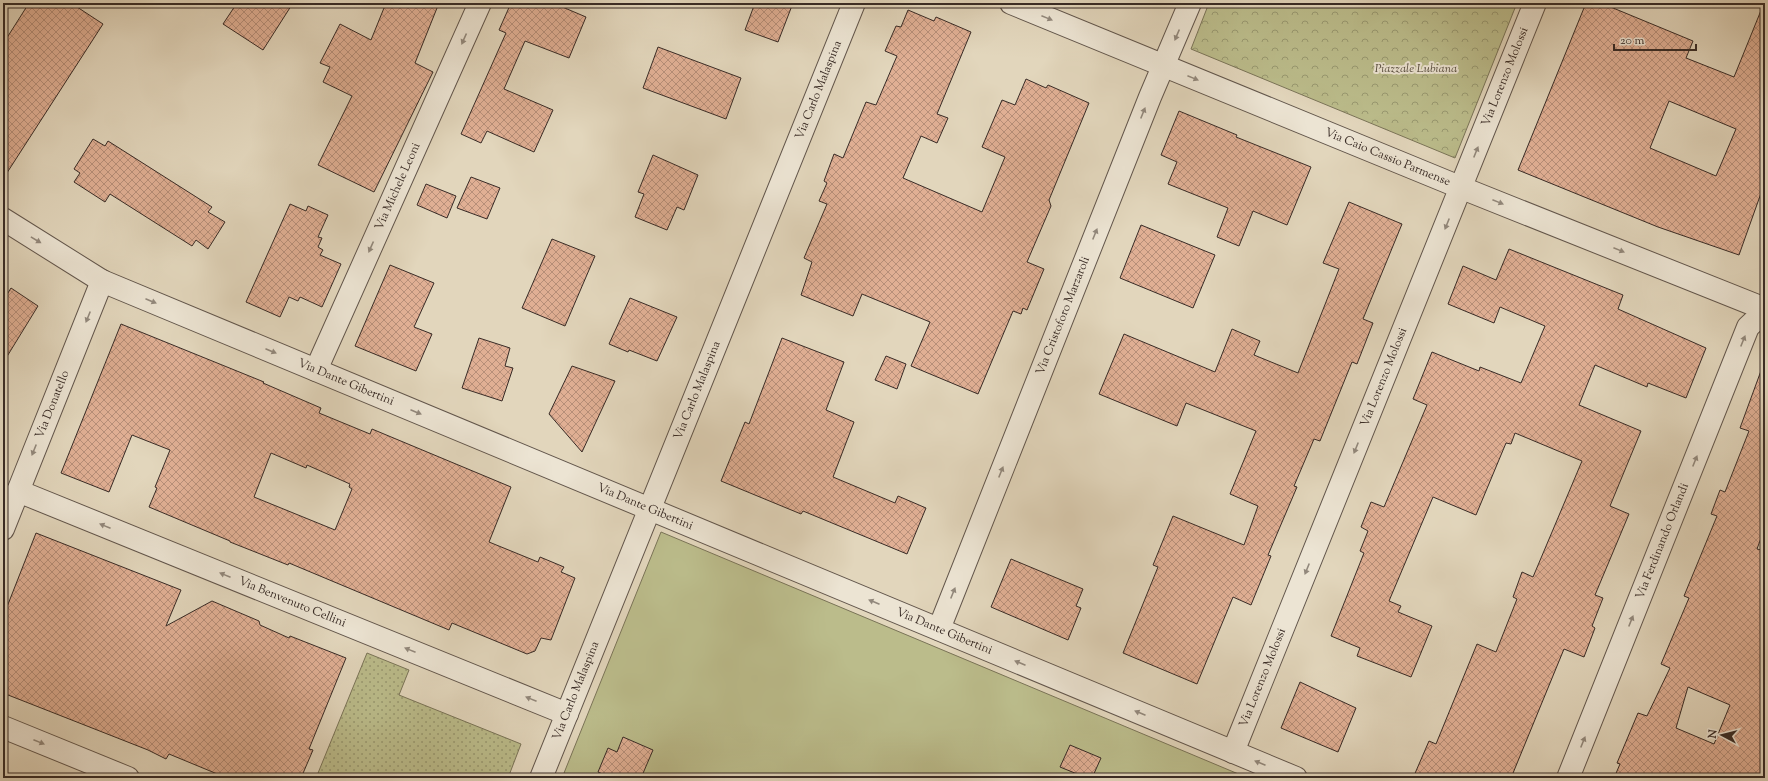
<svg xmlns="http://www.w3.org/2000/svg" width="1768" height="781" font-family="'Sorts Mill Goudy',serif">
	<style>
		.grass { fill: url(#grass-dots); stroke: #7a7458 }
		.park { fill: url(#park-crowns); stroke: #7a7458 }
		.garden { fill: #bbbc8b; stroke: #7a7458 }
		.building { fill: url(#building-cross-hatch); stroke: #382b26; fill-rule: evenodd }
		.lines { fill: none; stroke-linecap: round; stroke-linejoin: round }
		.minor-casing { stroke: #62564c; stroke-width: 24 }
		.minor { stroke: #ece4d3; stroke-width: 22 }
		.oneway { fill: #92887c }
		.labels { text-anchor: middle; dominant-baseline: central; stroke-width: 4; stroke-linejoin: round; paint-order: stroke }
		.park-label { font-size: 12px; font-style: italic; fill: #52483a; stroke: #ece4d3 }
		.street-label { font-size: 12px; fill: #382b26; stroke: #ece4d3 }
	</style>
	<defs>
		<pattern id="grass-dots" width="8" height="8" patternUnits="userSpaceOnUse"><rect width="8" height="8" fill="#bbbc8b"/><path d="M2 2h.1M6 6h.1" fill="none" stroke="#999971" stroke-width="1.8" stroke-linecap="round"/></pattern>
		<pattern id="park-crowns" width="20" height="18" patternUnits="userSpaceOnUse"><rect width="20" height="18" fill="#bbbc8b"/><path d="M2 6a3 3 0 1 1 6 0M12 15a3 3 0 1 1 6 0" fill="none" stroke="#999971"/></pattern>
		<pattern id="building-cross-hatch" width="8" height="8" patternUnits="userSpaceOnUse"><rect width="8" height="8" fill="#e0af94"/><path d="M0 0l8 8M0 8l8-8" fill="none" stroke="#b78f79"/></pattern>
	</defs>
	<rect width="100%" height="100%" fill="#e2d6bc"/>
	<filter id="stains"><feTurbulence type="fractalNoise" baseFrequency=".005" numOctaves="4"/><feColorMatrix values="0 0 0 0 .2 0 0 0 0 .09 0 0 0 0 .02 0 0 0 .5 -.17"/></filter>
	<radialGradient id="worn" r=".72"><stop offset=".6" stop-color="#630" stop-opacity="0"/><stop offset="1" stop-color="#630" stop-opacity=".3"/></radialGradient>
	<path class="grass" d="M367,653L409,670L399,695L521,744L508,778H316Z"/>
	<path class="park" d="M1209,3H1517L1455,158L1191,49Z"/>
	<path class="garden" d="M661,532L1248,778H562Z"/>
	<g class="building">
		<path d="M29,3H71L103,24L3,179V44Z"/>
		<path d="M237,3H293L263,50L223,24Z"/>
		<path d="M386,3H439L415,63L433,72L374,192L318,165L352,96L323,82L330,67L320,63L340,24L371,40Z"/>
		<path d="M511,3H553L586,17L569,58L525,41L504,89L553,110L534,152L487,131L481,143L461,134L506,33L499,30Z"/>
		<path d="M755,3H793L778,42L745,30Z"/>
		<path d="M1586,3H1601L1693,41L1686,58L1734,77L1764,3H1765V182L1739,255L1658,227L1518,170ZM1669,101L1736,129L1716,176L1650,148Z"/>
		<path d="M908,10L934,21L936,17L971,32L937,114L948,118L937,143L921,136L903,178L982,212L1005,157L982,147L1002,100L1015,105L1026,79L1046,88L1048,85L1089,103L1049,200L1051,206L1027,262L1044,269L1027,310L1023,308L1021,314L1013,311L978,394L911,366L930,322L862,294L853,316L801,295L812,262L804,258L827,204L819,201L827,183L824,181L834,154L843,158L866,102L876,105L897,56L885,51L896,26L901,27Z"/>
		<path d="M658,47L741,78L726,119L643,88Z"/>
		<path d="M1179,111L1237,135L1236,137L1311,167L1287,225L1253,211L1239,246L1217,237L1228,208L1168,184L1177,162L1161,155Z"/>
		<path d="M93,139L105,146L108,141L212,207L208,212L225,222L208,249L196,240L192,246L110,194L105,202L74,182L80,173L74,169Z"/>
		<path d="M653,155L698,175L684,210L677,207L667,230L635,217L644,194L638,192Z"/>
		<path d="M471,177L500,188L487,219L457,208Z"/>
		<path d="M426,184L456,196L447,218L417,205Z"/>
		<path d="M1349,202L1402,224L1363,319L1373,323L1357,364L1352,362L1320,441L1314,439L1294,486L1297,487L1268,555L1271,556L1251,605L1233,597L1197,684L1123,653L1158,567L1153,565L1173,516L1244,545L1258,506L1230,494L1256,431L1186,403L1177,426L1099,394L1124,334L1215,372L1232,329L1260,341L1254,355L1298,373L1339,269L1323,263Z"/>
		<path d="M290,204L306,211L308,206L328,215L318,237L322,238L318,247L323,250L320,255L341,264L322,307L300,297L298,301L289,297L280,317L246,302Z"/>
		<path d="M1141,225L1215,255L1193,308L1120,278Z"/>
		<path d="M552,239L595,256L565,326L522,308Z"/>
		<path d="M1509,249L1623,295L1618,309L1706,348L1686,398L1648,383L1647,387L1595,365L1579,405L1641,431L1610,506L1629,514L1595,595L1603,598L1592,626L1595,628L1584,657L1564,649L1511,778H1413L1429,741L1436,744L1477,644L1496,652L1517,599L1513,597L1522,572L1533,577L1582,461L1515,433L1511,444L1506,443L1476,515L1433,497L1389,601L1401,606L1398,612L1432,626L1411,677L1357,656L1360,648L1331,636L1364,553L1360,551L1368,531L1361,527L1371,502L1384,507L1427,405L1413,399L1432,352L1479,371L1480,367L1521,383L1545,326L1500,307L1494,323L1448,304L1463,266L1496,280Z"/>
		<path d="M390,265L434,283L414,327L432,334L416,371L355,346Z"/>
		<path d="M11,288L38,306L3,363V301Z"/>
		<path d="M630,298L677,317L657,361L629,350L628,352L609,344Z"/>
		<path d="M121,324L264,382L263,383L321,408L319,413L370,434L372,429L511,487L489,542L538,562L540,557L564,567L561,572L575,578L551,640L541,638L535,651L527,654L452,623L449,630L289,563L288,565L230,542V541L149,507L157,488L155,487L170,450L132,435L109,492L61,473ZM271,453L306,468L307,465L350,484L349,487L352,489L335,530L254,497Z"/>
		<path d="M479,338L510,348L505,366L513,368L502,401L462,388Z"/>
		<path d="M782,338L844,362L826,410L854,422L833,477L895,503L898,496L926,508L907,554L803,511L801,514L721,481L745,422L749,424Z"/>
		<path d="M886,356L906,364L897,389L875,380Z"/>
		<path d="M572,366L615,381L582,452L549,414Z"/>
		<path d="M1762,368H1765V527L1757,549L1765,551V778H1614L1620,764L1617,763L1638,713L1647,716L1670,668L1661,664L1689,598L1684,596L1717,516L1711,514L1720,490L1725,492L1749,431L1740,428ZM1688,687L1730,705L1714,744L1676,728Z"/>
		<path d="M36,533L181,590L166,626L212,601L259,621L260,625L289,638L290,636L346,658L309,749L313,750L301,778H227L169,754L166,759L148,750L3,693V617Z"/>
		<path d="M1011,559L1083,589L1076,606L1081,608L1068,640L991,607Z"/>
		<path d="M1300,682L1356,708L1338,752L1281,728Z"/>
		<path d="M623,737L653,750L641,778H612L598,772L608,748L617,752Z"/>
		<path d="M1070,745L1101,758L1092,778H1087L1060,767Z"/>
	</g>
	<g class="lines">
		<defs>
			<g id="minor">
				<path id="s1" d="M1011,3L1462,188L1765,309"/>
				<path id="s2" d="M3,219L102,281L1296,778"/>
				<path id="s3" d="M316,370L480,3"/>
				<path id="s4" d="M18,491L567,714"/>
				<path id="s5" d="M3,529L102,281"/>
				<path id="s6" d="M939,629L1150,97L1190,3"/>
				<path d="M3,727L128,778"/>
				<path id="s7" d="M1233,752L1535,3"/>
				<path id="s8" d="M541,778L854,3"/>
				<path id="s9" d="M1568,778L1748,327L1765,311"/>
			</g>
		</defs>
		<use href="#minor" class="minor-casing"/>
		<use href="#minor" class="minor"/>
	</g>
	<defs><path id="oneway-solid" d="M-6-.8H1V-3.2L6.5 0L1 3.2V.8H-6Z"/></defs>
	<g class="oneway">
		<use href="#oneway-solid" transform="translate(1047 18) rotate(22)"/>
		<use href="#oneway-solid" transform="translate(1177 35) rotate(113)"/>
		<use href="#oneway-solid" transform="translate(464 39) rotate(114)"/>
		<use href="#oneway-solid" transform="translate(1193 78) rotate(22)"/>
		<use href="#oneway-solid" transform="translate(1143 113) rotate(-68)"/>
		<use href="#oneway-solid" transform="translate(1476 152) rotate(-68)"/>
		<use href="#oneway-solid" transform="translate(1498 202) rotate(22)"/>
		<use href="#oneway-solid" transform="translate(1447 224) rotate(112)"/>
		<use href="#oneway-solid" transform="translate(1095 234) rotate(-68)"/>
		<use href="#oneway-solid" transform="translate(36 240) rotate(31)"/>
		<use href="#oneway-solid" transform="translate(371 247) rotate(114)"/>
		<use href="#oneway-solid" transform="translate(1619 250) rotate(22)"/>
		<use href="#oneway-solid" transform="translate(151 301) rotate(23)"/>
		<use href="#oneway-solid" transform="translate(88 317) rotate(112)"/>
		<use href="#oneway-solid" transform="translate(1743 341) rotate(-68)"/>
		<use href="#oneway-solid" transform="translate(271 351) rotate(23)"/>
		<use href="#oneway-solid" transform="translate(416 412) rotate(23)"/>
		<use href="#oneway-solid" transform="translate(1356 448) rotate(112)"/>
		<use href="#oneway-solid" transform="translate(34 450) rotate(112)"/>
		<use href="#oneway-solid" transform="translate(1695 461) rotate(-68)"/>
		<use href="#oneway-solid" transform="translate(1001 472) rotate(-68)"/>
		<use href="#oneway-solid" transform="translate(105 526) rotate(-158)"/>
		<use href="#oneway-solid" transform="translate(1307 569) rotate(112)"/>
		<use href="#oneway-solid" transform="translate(225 575) rotate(-158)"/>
		<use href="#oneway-solid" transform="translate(953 593) rotate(-68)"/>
		<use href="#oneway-solid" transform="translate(874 602) rotate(-157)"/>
		<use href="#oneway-solid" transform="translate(1631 621) rotate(-68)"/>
		<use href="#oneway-solid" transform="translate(410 650) rotate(-158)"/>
		<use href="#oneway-solid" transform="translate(1020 663) rotate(-157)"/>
		<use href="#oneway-solid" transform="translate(531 699) rotate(-158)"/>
		<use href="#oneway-solid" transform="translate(1140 713) rotate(-157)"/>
		<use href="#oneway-solid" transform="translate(39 742) rotate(22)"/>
		<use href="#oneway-solid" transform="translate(1583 742) rotate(-68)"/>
		<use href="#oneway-solid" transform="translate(1260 763) rotate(-157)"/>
	</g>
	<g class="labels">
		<g class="park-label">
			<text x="1416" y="69">Piazzale Lubiana</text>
		</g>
		<g class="street-label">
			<text stroke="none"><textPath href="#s7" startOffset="728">Via Lorenzo Molossi</textPath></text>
			<text stroke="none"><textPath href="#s8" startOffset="742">Via Carlo Malaspina</textPath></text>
			<text stroke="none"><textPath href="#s1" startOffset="407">Via Caio Cassio Parmense</textPath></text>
			<text stroke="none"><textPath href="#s3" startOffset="201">Via Michele Leoni</textPath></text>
			<text stroke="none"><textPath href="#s6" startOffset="337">Via Cristoforo Marzaroli</textPath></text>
			<text stroke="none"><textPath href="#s7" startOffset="404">Via Lorenzo Molossi</textPath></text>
			<text stroke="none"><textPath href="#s2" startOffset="381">Via Dante Gibertini</textPath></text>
			<text stroke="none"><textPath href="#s8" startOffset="418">Via Carlo Malaspina</textPath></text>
			<text stroke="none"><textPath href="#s5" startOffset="134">Via Donatello</textPath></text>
			<text stroke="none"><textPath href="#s2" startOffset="705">Via Dante Gibertini</textPath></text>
			<text stroke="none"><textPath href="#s9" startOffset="255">Via Ferdinando Orlandi</textPath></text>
			<text stroke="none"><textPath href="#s4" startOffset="296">Via Benvenuto Cellini</textPath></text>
			<text stroke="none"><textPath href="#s2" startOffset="1029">Via Dante Gibertini</textPath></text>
			<text stroke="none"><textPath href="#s7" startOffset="80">Via Lorenzo Molossi</textPath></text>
			<text stroke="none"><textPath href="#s8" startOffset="94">Via Carlo Malaspina</textPath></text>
		</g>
	</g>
	<rect width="1768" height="781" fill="none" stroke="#e2d6bc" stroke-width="16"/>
	<rect x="4" y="4" width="1760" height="773" fill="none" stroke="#382b26" stroke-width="2"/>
	<rect x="8" y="8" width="1752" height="765" fill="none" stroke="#382b26"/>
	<g transform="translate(1722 735) rotate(277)" stroke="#ece4d3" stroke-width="3" paint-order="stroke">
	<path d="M0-3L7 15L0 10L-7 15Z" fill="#382b26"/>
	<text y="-6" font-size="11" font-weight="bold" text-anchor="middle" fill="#382b26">N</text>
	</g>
	<path d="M1614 44v6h82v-6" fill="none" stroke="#382b26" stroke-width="2"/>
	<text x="1620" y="44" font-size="12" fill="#382b26" stroke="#ece4d3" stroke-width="3" paint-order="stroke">20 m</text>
	<rect width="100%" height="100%" filter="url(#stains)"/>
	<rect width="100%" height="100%" fill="url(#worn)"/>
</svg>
